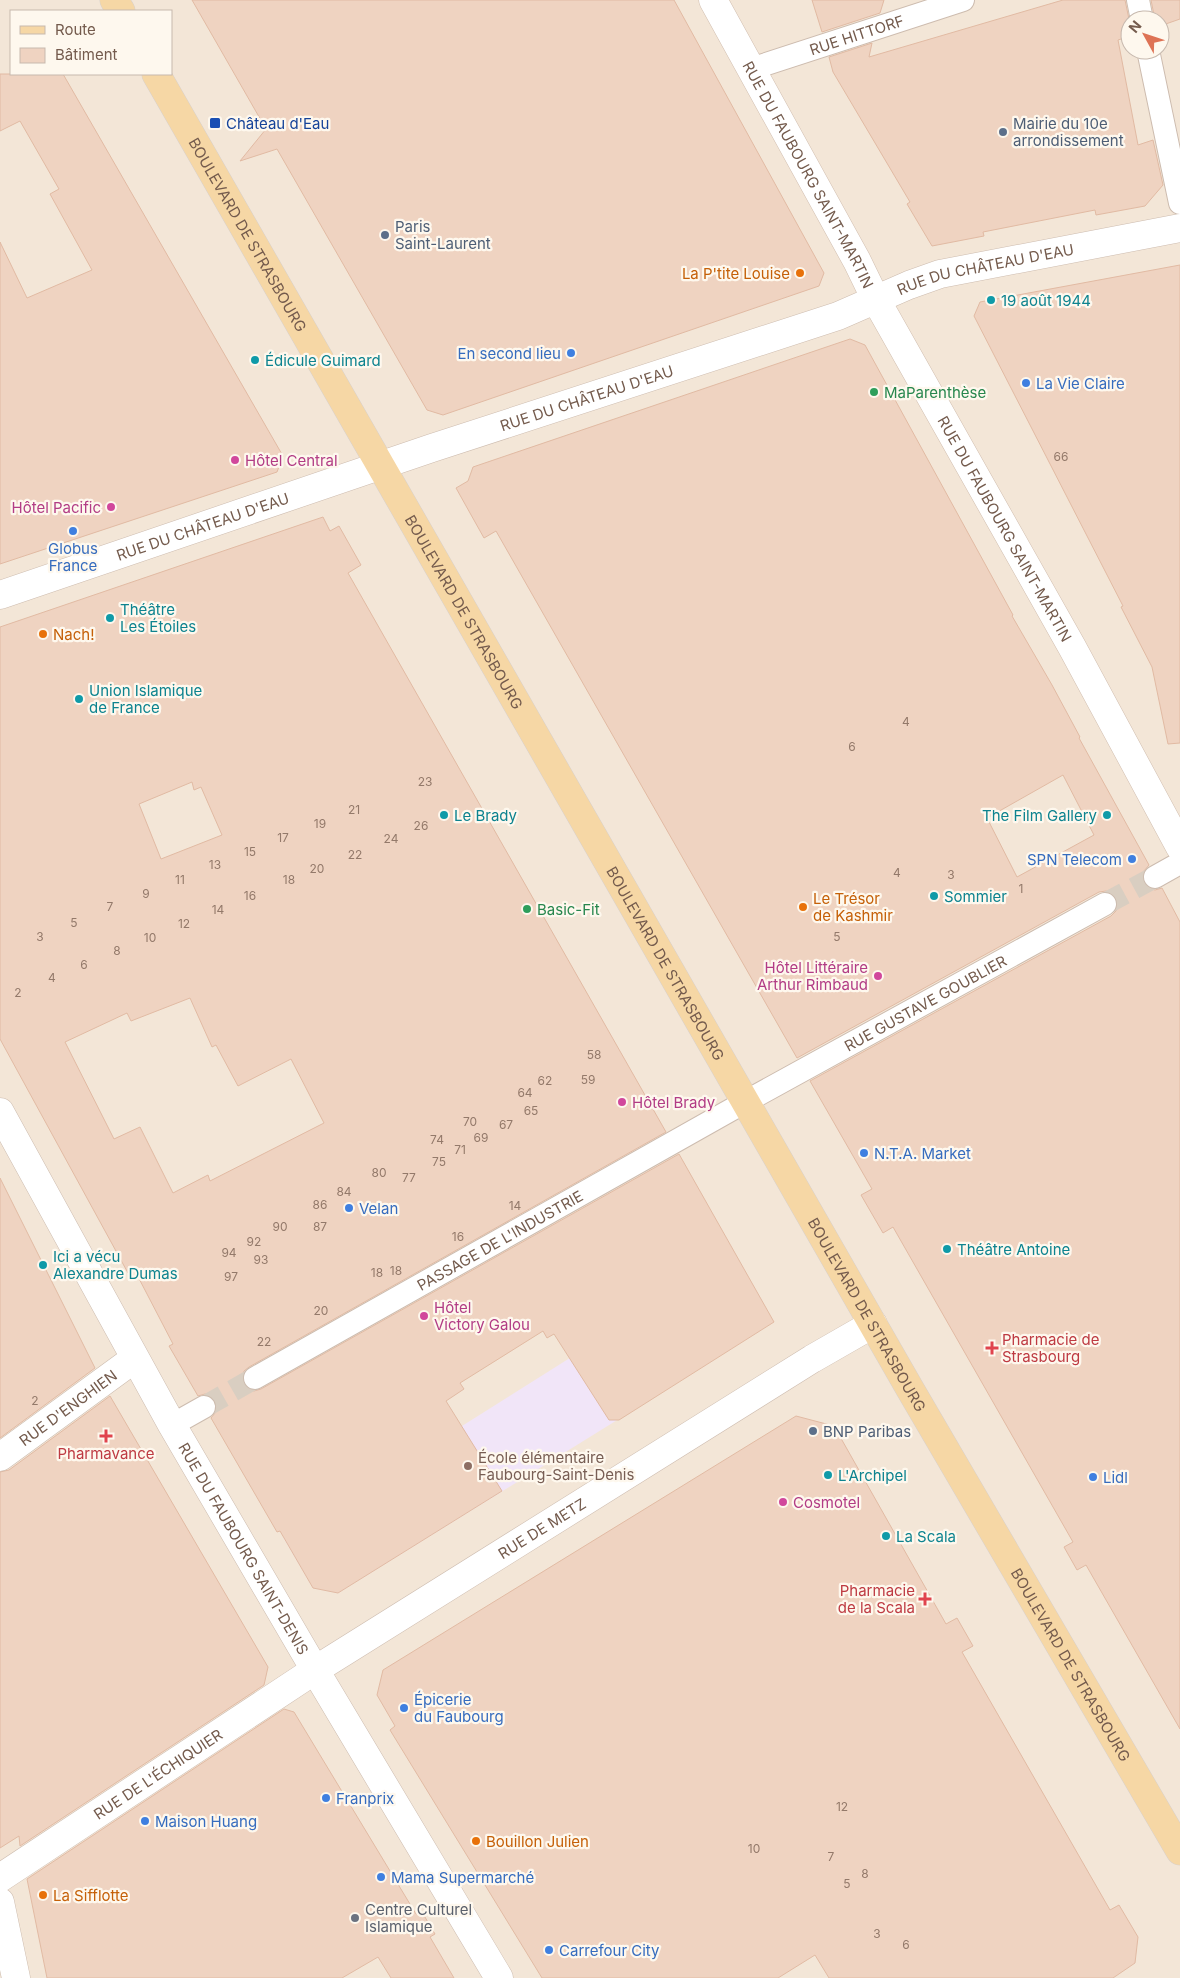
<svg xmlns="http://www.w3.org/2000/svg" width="1180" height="1978" font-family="Inter,sans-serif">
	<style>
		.residential { fill: #f3e6d7; fill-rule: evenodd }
		.education { fill: #f1e5f8 }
		.building { fill: #efd3c1; stroke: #e1baa3; fill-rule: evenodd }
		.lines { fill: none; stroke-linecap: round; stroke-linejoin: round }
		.pedestrian-tunnel { stroke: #d9cec1; stroke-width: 22; stroke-dasharray: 22 11; stroke-linecap: butt }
		.pedestrian-casing { stroke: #cdbcaf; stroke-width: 24 }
		.minor-casing { stroke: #cdbcaf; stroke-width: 29 }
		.secondary-casing { stroke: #d1beaf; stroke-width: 29 }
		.primary-casing { stroke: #d8d1cd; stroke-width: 29 }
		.pedestrian { stroke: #fff; stroke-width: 22 }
		.minor { stroke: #fff; stroke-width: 28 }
		.secondary { stroke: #fff; stroke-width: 28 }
		.primary { stroke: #f6d7a5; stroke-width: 28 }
		.transit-dot { fill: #1a4fb4; stroke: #fef8ee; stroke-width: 2 }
		.service-dot { fill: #5c6f8a; stroke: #fef8ee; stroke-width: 2 }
		.food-dot { fill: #e8710a; stroke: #fef8ee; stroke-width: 2 }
		.culture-dot { fill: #0f9aa8; stroke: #fef8ee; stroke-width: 2 }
		.shop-dot { fill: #3f7fe0; stroke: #fef8ee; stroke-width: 2 }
		.leisure-dot { fill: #2e9e5b; stroke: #fef8ee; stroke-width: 2 }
		.hotel-dot { fill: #d1479c; stroke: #fef8ee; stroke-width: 2 }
		.health-dot { fill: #e0444e; stroke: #fef8ee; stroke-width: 2 }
		.education-dot { fill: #8d6e63; stroke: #fef8ee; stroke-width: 2 }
		.worship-dot { fill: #6b7280; stroke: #fef8ee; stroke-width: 2 }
		.labels { text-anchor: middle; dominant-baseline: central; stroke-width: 4.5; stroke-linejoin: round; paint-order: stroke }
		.number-label { font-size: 12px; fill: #93796a }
		.street-label { font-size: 15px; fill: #745b4d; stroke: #fef8ee }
		.transit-label { font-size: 15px; fill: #164399; stroke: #fef8ee; text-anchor: start }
		.service-label { font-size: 15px; fill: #4e5e75; stroke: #fef8ee; text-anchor: start }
		.food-label { font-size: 15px; fill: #c56008; stroke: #fef8ee; text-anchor: start }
		.culture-label { font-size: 15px; fill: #0d838f; stroke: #fef8ee; text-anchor: start }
		.shop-label { font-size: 15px; fill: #366cbe; stroke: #fef8ee; text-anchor: start }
		.leisure-label { font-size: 15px; fill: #27864d; stroke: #fef8ee; text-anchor: start }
		.hotel-label { font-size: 15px; fill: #b23c85; stroke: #fef8ee; text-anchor: start }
		.health-label { font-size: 15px; fill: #be3a42; stroke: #fef8ee; text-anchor: start }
		.education-label { font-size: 15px; fill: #785e54; stroke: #fef8ee; text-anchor: start }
		.worship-label { font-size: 15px; fill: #5b616d; stroke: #fef8ee; text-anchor: start }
	</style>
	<rect width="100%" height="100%" fill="#fbf4e8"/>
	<path class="residential" d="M0,0H1180V1978H0ZM11,11H171V74H11ZM1130,20H1160V50H1130Z"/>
	<path class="education" d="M600,1339L643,1404L338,1593L313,1588L283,1537L336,1504L367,1482L462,1426Z"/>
	<g class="building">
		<path d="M192,0H674L824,273L819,286L443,415L427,410L277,149L240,161L266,129Z"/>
		<path d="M812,0H884L880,13L822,32Z"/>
		<path d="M1063,0H1125L1130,24V36L1118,40L1138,145L1153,140L1163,185L1145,206L1096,215L1095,210L983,232L984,236L932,246L907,204L910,202L833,72L829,57L872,43L869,57Z"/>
		<path d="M1151,0H1180V19L1160,26V20H1155Z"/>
		<path d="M0,74H63L283,456L277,472L0,564V242L27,298L92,270L50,194L59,189L20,121L0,131Z"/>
		<path d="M1180,265V743L1168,744L1152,667L1121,607L1123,606L974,316L980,302Z"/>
		<path d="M850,339L865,345L1013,615L1012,616L1052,685L1080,737L1079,738L1149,865L1144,871L1142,876L1143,883L1149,888L1155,890L1162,888L1180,922V1729L1086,1565L1077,1570L1064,1547L1073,1542L893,1227L883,1233L861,1195L872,1189L810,1081L1111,916L1116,911L1118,905L1116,897L1111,893L1106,891L1099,892L797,1058L496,531L484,538L456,488L468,481L473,467ZM1063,775L1094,835L1017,877L987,818Z"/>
		<path d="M323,517L330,531L339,526L361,565L348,573L666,1132L249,1367L244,1371L242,1377L244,1385L248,1389L254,1391L261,1389L679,1154L774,1322L619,1420H609L554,1334L547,1338L543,1331L460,1383L464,1389L446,1401L502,1491L338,1593L313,1588L280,1531L277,1532L211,1418L215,1413L217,1408L215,1400L210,1396L205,1394L198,1396L169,1346L173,1344L134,1269L128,1273L0,1039V627ZM192,782L194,790L201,787L222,835L161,859L139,804ZM190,998L212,1047L216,1045L238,1086L291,1059L324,1123L210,1181L208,1175L173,1193L140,1127L114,1139L65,1042L127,1013L131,1021Z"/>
		<path d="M0,1178L95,1368L0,1438Z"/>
		<path d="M110,1396L268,1667L264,1685L20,1846L19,1836L0,1848V1472L9,1470Z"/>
		<path d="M796,1416L834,1426L946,1624L957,1618L973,1646L962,1652L1110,1910L1119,1905L1138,1937L1135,1963L1113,1978H829L815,1955L778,1978H542L390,1730L395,1726L377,1695L383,1670Z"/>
		<path d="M284,1709L294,1712L416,1914L422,1912L435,1934L430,1937L454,1978H391L378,1957L342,1978H47L27,1879Z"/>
	</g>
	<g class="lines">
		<g class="pedestrian-tunnel">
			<path d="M1105,904L1155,877"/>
			<path d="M204,1407L255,1378"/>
		</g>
		<defs>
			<g id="pedestrian">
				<path d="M1138,0L1142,20"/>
				<path d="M1148,50L1180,203"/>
				<path id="s1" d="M751,69L963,0"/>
				<path d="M1155,877L1180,863"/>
				<path id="s2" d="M255,1378L745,1102L1105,904"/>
				<path d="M172,1425L204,1407"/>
			</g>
			<g id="minor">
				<path id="s3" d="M0,595L432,448L838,316L909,285L940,274L1180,228"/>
				<path id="s4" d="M0,1112L172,1425L315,1670L499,1978"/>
				<path id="s5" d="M0,1457L134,1359"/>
				<path id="s6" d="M0,1878L315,1670L812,1359L873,1324"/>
				<path d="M0,1902L16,1978"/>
			</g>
			<g id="secondary">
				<path id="s7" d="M713,0L857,261L875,298L1072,647L1180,847"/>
			</g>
			<g id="primary">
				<path d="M114,0L121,11"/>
				<path id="s8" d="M156,74L910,1389L1180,1851"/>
			</g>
		</defs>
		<use href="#pedestrian" class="pedestrian-casing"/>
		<use href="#minor" class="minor-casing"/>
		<use href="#secondary" class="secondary-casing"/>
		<use href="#primary" class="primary-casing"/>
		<use href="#pedestrian" class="pedestrian"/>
		<use href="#minor" class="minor"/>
		<use href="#secondary" class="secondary"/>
		<use href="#primary" class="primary"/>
	</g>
	<rect class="transit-dot" x="209" y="117" width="12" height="12" rx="2.5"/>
	<g class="service-dot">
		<circle cx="1003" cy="132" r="5"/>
		<circle cx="385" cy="235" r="5"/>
		<circle cx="813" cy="1431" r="5"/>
	</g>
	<g class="food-dot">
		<circle cx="800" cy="273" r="5"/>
		<circle cx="43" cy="634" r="5"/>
		<circle cx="803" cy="907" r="5"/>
		<circle cx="476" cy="1841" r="5"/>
		<circle cx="43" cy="1895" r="5"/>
	</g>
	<g class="culture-dot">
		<circle cx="991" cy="300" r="5"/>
		<circle cx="255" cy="360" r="5"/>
		<circle cx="110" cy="618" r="5"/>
		<circle cx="79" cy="699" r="5"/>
		<circle cx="444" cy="815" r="5"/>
		<circle cx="1107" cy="815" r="5"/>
		<circle cx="934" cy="896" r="5"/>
		<circle cx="947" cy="1249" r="5"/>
		<circle cx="43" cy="1265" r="5"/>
		<circle cx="828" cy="1475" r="5"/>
		<circle cx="886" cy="1536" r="5"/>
	</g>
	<g class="shop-dot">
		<circle cx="571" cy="353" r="5"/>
		<circle cx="1026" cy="383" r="5"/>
		<circle cx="73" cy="531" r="5"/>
		<circle cx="1132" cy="859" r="5"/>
		<circle cx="864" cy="1153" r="5"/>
		<circle cx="349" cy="1208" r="5"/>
		<circle cx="1093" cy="1477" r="5"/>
		<circle cx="404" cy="1708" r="5"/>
		<circle cx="326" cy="1798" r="5"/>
		<circle cx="145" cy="1821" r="5"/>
		<circle cx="381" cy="1877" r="5"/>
		<circle cx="549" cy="1950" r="5"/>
	</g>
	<g class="leisure-dot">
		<circle cx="874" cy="392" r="5"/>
		<circle cx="527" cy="909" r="5"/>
	</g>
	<g class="hotel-dot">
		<circle cx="235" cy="460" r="5"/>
		<circle cx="111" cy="507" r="5"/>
		<circle cx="878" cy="976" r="5"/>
		<circle cx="622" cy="1102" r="5"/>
		<circle cx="424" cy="1316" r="5"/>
		<circle cx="783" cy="1502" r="5"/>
	</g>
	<g class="health-dot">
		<path d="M989.5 1340.5h5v5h5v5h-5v5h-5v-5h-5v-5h5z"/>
		<path d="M103.5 1428.5h5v5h5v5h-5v5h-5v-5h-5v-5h5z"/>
		<path d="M922.5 1591.5h5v5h5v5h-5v5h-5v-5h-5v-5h5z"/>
	</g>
	<circle class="education-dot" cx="468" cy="1466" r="5"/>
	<circle class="worship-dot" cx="355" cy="1918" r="5"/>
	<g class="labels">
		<g class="number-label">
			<text x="1061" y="456">66</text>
			<text x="906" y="721">4</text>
			<text x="852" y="746">6</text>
			<text x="425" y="781">23</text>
			<text x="354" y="809">21</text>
			<text x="320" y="823">19</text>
			<text x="421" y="825">26</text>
			<text x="283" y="837">17</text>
			<text x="391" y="838">24</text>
			<text x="250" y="851">15</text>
			<text x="355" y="854">22</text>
			<text x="215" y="864">13</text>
			<text x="317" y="868">20</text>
			<text x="897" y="872">4</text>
			<text x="951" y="874">3</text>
			<text x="180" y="879">11</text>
			<text x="289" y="879">18</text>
			<text x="1021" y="888">1</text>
			<text x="146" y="893">9</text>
			<text x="250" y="895">16</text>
			<text x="110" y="906">7</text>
			<text x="218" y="909">14</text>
			<text x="74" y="922">5</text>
			<text x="184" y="923">12</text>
			<text x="40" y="936">3</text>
			<text x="837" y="936">5</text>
			<text x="150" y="937">10</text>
			<text x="117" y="950">8</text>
			<text x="84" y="964">6</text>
			<text x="52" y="977">4</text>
			<text x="18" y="992">2</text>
			<text x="594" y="1054">58</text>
			<text x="588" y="1079">59</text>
			<text x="545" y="1080">62</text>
			<text x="525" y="1092">64</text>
			<text x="531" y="1110">65</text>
			<text x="470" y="1121">70</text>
			<text x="506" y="1124">67</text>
			<text x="481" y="1137">69</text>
			<text x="437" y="1139">74</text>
			<text x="460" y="1149">71</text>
			<text x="439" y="1161">75</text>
			<text x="379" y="1172">80</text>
			<text x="409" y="1177">77</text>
			<text x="344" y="1191">84</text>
			<text x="320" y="1204">86</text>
			<text x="515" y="1205">14</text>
			<text x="280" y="1226">90</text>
			<text x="320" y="1226">87</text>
			<text x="458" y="1236">16</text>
			<text x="254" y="1241">92</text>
			<text x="229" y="1252">94</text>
			<text x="261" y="1259">93</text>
			<text x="396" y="1270">18</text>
			<text x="377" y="1272">18</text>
			<text x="231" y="1276">97</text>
			<text x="321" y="1310">20</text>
			<text x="264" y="1341">22</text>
			<text x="35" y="1400">2</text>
			<text x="842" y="1806">12</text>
			<text x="754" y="1848">10</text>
			<text x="831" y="1856">7</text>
			<text x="865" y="1873">8</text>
			<text x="847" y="1883">5</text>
			<text x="877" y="1933">3</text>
			<text x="906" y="1944">6</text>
		</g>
		<g class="street-label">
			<text stroke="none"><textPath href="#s1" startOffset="111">RUE HITTORF</textPath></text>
			<text stroke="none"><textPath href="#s7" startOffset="199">RUE DU FAUBOURG SAINT-MARTIN</textPath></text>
			<text stroke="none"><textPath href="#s8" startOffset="185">BOULEVARD DE STRASBOURG</textPath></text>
			<text stroke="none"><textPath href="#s3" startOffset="1039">RUE DU CHÂTEAU D'EAU</textPath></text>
			<text stroke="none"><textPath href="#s3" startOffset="619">RUE DU CHÂTEAU D'EAU</textPath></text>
			<text stroke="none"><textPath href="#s3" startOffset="214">RUE DU CHÂTEAU D'EAU</textPath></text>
			<text stroke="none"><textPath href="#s7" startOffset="604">RUE DU FAUBOURG SAINT-MARTIN</textPath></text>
			<text stroke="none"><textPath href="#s8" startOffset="620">BOULEVARD DE STRASBOURG</textPath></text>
			<text stroke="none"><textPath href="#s8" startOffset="1025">BOULEVARD DE STRASBOURG</textPath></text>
			<text stroke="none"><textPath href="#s2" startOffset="768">RUE GUSTAVE GOUBLIER</textPath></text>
			<text stroke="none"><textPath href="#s2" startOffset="281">PASSAGE DE L'INDUSTRIE</textPath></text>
			<text stroke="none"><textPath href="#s8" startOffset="1430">BOULEVARD DE STRASBOURG</textPath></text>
			<text stroke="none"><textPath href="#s5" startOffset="84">RUE D'ENGHIEN</textPath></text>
			<text stroke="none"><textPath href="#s6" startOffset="645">RUE DE METZ</textPath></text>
			<text stroke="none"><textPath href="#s4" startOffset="500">RUE DU FAUBOURG SAINT-DENIS</textPath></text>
			<text stroke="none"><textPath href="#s8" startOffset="1835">BOULEVARD DE STRASBOURG</textPath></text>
			<text stroke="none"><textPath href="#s6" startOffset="189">RUE DE L'ÉCHIQUIER</textPath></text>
		</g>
		<g class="transit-label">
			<text x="226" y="123">Château d'Eau</text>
		</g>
		<g class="service-label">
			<text x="1013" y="123">Mairie du 10e<tspan x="1013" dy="17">arrondissement</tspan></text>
			<text x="395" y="226">Paris<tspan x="395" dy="17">Saint-Laurent</tspan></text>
			<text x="823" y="1431">BNP Paribas</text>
		</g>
		<g class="food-label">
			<text x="790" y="273" text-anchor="end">La P'tite Louise</text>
			<text x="53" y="634">Nach!</text>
			<text x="813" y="898">Le Trésor<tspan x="813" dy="17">de Kashmir</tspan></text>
			<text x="486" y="1841">Bouillon Julien</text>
			<text x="53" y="1895">La Sifflotte</text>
		</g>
		<g class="culture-label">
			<text x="1001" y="300">19 août 1944</text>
			<text x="265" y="360">Édicule Guimard</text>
			<text x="120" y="609">Théâtre<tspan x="120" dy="17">Les Étoiles</tspan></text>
			<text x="89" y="690">Union Islamique<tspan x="89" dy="17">de France</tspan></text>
			<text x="454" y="815">Le Brady</text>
			<text x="1097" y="815" text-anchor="end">The Film Gallery</text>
			<text x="944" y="896">Sommier</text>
			<text x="957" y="1249">Théâtre Antoine</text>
			<text x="53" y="1256">Ici a vécu<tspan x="53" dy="17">Alexandre Dumas</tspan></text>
			<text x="838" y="1475">L'Archipel</text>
			<text x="896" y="1536">La Scala</text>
		</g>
		<g class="shop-label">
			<text x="561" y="353" text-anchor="end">En second lieu</text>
			<text x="1036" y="383">La Vie Claire</text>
			<text x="73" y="548" text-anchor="middle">Globus<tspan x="73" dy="17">France</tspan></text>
			<text x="1122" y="859" text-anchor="end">SPN Telecom</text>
			<text x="874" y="1153">N.T.A. Market</text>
			<text x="359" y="1208">Velan</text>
			<text x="1103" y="1477">Lidl</text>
			<text x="414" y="1699">Épicerie<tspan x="414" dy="17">du Faubourg</tspan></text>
			<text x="336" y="1798">Franprix</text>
			<text x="155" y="1821">Maison Huang</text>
			<text x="391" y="1877">Mama Supermarché</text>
			<text x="559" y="1950">Carrefour City</text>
		</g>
		<g class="leisure-label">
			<text x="884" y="392">MaParenthèse</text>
			<text x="537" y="909">Basic-Fit</text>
		</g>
		<g class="hotel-label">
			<text x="245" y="460">Hôtel Central</text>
			<text x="101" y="507" text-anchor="end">Hôtel Pacific</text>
			<text x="868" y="967" text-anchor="end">Hôtel Littéraire<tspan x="868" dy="17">Arthur Rimbaud</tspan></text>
			<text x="632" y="1102">Hôtel Brady</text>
			<text x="434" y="1307">Hôtel<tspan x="434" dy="17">Victory Galou</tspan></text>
			<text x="793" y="1502">Cosmotel</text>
		</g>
		<g class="health-label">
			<text x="1002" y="1339">Pharmacie de<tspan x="1002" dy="17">Strasbourg</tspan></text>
			<text x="106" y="1453" text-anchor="middle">Pharmavance</text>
			<text x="915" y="1590" text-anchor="end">Pharmacie<tspan x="915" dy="17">de la Scala</tspan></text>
		</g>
		<g class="education-label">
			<text x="478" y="1457">École élémentaire<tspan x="478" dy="17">Faubourg-Saint-Denis</tspan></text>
		</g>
		<g class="worship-label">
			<text x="365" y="1909">Centre Culturel<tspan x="365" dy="17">Islamique</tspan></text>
		</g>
	</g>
	<rect x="10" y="10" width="162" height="65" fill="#fef8ee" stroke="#c7b9ae"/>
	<rect x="20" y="26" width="25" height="8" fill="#f6d7a5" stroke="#c7b9ae"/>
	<text x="55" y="35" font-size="15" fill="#745b4d">Route</text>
	<rect x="20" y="48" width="25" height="15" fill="#efd3c1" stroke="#c7b9ae"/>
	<text x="55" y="60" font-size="15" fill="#745b4d">Bâtiment</text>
	<g transform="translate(1145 35) rotate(310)"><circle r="24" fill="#fef8ee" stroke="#c7b9ae"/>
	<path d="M0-4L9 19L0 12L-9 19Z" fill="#de7355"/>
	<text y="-8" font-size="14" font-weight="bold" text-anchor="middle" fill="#745b4d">N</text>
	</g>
</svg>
